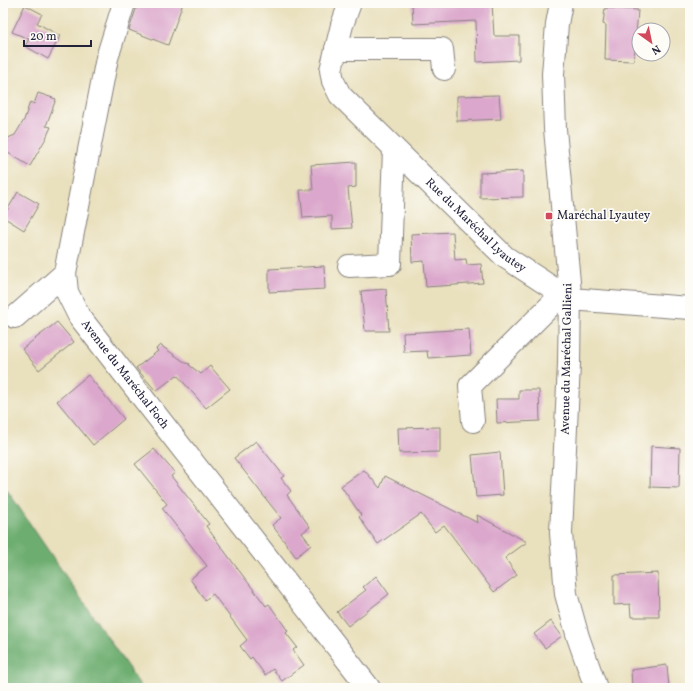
<svg xmlns="http://www.w3.org/2000/svg" width="693" height="691" font-family="Vollkorn,serif">
	<style>
		.forest { fill: #6dad70; stroke: #486856 }
		.building { fill: #dba7cc }
		.lines { fill: none; stroke-linecap: round; stroke-linejoin: round }
		.minor-casing { stroke: #86817c; stroke-width: 24 }
		.minor { stroke: #fff; stroke-width: 22 }
		.poi-dot { fill: #d1495b; stroke: #fdfcf7; stroke-width: 1.5 }
		.labels { text-anchor: middle; dominant-baseline: central; stroke-width: 3.5; stroke-linejoin: round; paint-order: stroke }
		.poi-label { font-size: 12px; fill: #22223b; stroke: #fdfcf7; text-anchor: start }
		.street-label { font-size: 12px; fill: #22223b; stroke: #fdfcf7 }
	</style>
	<rect width="100%" height="100%" fill="#fdfcf7"/>
	<filter id="ink" filterUnits="userSpaceOnUse"><feTurbulence type="fractalNoise" baseFrequency=".025" numOctaves="2"/><feDisplacementMap in="SourceGraphic" scale="8" xChannelSelector="R" yChannelSelector="G"/><feConvolveMatrix kernelMatrix="1 2 1 2 8 2 1 2 1" color-interpolation-filters="sRGB"/></filter>
	<filter id="wash" filterUnits="userSpaceOnUse"><feTurbulence type="fractalNoise" baseFrequency=".012" numOctaves="4" result="noise"/><feDisplacementMap in="SourceGraphic" scale="16" xChannelSelector="R" yChannelSelector="G"/><feGaussianBlur stdDeviation="0.9" result="paint"/><feColorMatrix in="noise" values="0 0 0 0 0 0 0 0 0 0 0 0 0 0 0 0 0 1.4 0 .05"/><feComposite in="paint" operator="in"/></filter>
	<g filter="url(#wash)">
		<rect width="100%" height="100%" fill="#e9e0bd"/>
		<path class="forest" d="M3,484L142,688H3Z"/>
		<g id="blocks">
			<g class="building">
				<path d="M138,3H183L168,45L129,30Z"/>
				<path d="M412,3H492L494,36H519V60L477,62L476,21L413,24Z"/>
				<path d="M25,5L42,14L37,23L60,36L48,59L25,46L29,39L12,32Z"/>
				<path d="M605,8L638,10L634,61L605,60L606,25L603,24Z"/>
				<path d="M38,93L56,99L46,126L51,127L46,138L30,166L3,150V147L8,138L15,135L24,120L30,102L34,104Z"/>
				<path d="M499,95L501,119L457,121V96Z"/>
				<path d="M356,162V187L348,188L352,228L332,229V216L303,218L300,190H313L311,165Z"/>
				<path d="M523,171V197L480,198V173Z"/>
				<path d="M18,192L39,204L24,230L3,217Z"/>
				<path d="M453,232L455,260L466,259L467,265L481,264L483,283L426,287L424,261L412,262L411,234Z"/>
				<path d="M324,266L325,289L269,292V269Z"/>
				<path d="M386,289L389,331H365L361,291Z"/>
				<path d="M57,322L74,342L39,370L22,349Z"/>
				<path d="M469,329L471,355L428,358L427,351L404,352L403,333Z"/>
				<path d="M160,345L186,363L190,364L189,365L201,374L210,366L230,389L206,408L177,375L156,391L136,368L158,351L156,349Z"/>
				<path d="M88,375L124,419L93,445L57,401Z"/>
				<path d="M519,390H539L540,421L497,423L496,399H519Z"/>
				<path d="M440,427V452L399,453L398,428Z"/>
				<path d="M256,441L284,476L281,478L291,491L287,495L310,527L302,533L311,545L296,557L272,525L281,518L234,458Z"/>
				<path d="M651,446L680,448L679,488L650,487Z"/>
				<path d="M154,449L175,473L171,476L209,524L206,526L234,564L266,606L269,604L288,631L286,633L297,647L293,650L304,665L282,681L273,669L265,675L252,657L250,659L240,646L247,640L213,594L205,600L190,579L207,566L162,508L167,504L135,464Z"/>
				<path d="M500,452L503,495L476,497L472,455Z"/>
				<path d="M364,470L380,488L385,476L478,523L477,515L527,542L505,558L517,575L494,592L444,525L435,532L421,514L378,544L359,517L361,515L341,486Z"/>
				<path d="M658,573L659,617H631L630,604L614,605V575Z"/>
				<path d="M376,576L389,594L348,626L337,612L366,590L363,587Z"/>
				<path d="M551,621L562,636L545,648L534,634Z"/>
				<path d="M667,665L669,688H638V687H632L631,670Z"/>
			</g>
		</g>
	</g>
	<g filter="url(#ink)">
		<use href="#blocks" fill-opacity="0" stroke="#86817c" stroke-width="1"/>
		<g class="lines">
			<defs>
				<g id="minor">
					<path id="s1" d="M124,3L107,58L65,273L67,292L79,316L369,688"/>
					<path id="s2" d="M350,3L342,25L331,70L333,81L340,95L505,257L562,294L570,293"/>
					<path d="M561,3L557,24L553,74L555,129L570,293L569,364L561,533L566,594L578,637L596,688"/>
					<path d="M336,49H442L444,69"/>
					<path d="M349,266L390,264L394,149"/>
					<path d="M570,299L690,308"/>
					<path d="M15,317L65,273"/>
					<path d="M473,421L470,386L562,294"/>
				</g>
			</defs>
			<use href="#minor" class="minor-casing"/>
			<use href="#minor" class="minor"/>
		</g>
	</g>
	<rect class="poi-dot" x="545" y="212" width="8" height="8" rx="2"/>
	<g class="labels">
		<g class="poi-label">
			<text x="557" y="216">Maréchal Lyautey</text>
		</g>
		<g class="street-label">
			<text stroke="none"><textPath href="#s2" startOffset="285">Rue du Maréchal Lyautey</textPath></text>
			<text transform="translate(567 359) rotate(-89)">Avenue du Maréchal Gallieni</text>
			<text stroke="none"><textPath href="#s1" startOffset="397">Avenue du Maréchal Foch</textPath></text>
		</g>
	</g>
	<rect width="693" height="691" fill="none" stroke="#fdfcf7" stroke-width="16"/>
	<g transform="translate(651 42) rotate(147)"><circle r="19" fill="#fdfcf7" stroke="#a5a5ac"/>
	<path d="M0-3L7 15L0 10L-7 15Z" fill="#d1495b"/>
	<text y="-6" font-size="11" font-weight="bold" text-anchor="middle" fill="#22223b">N</text>
	</g>
	<path d="M24 40v6h67v-6" fill="none" stroke="#22223b" stroke-width="2"/>
	<text x="30" y="40" font-size="12" fill="#22223b" stroke="#fdfcf7" stroke-width="3" paint-order="stroke">20 m</text>
</svg>
